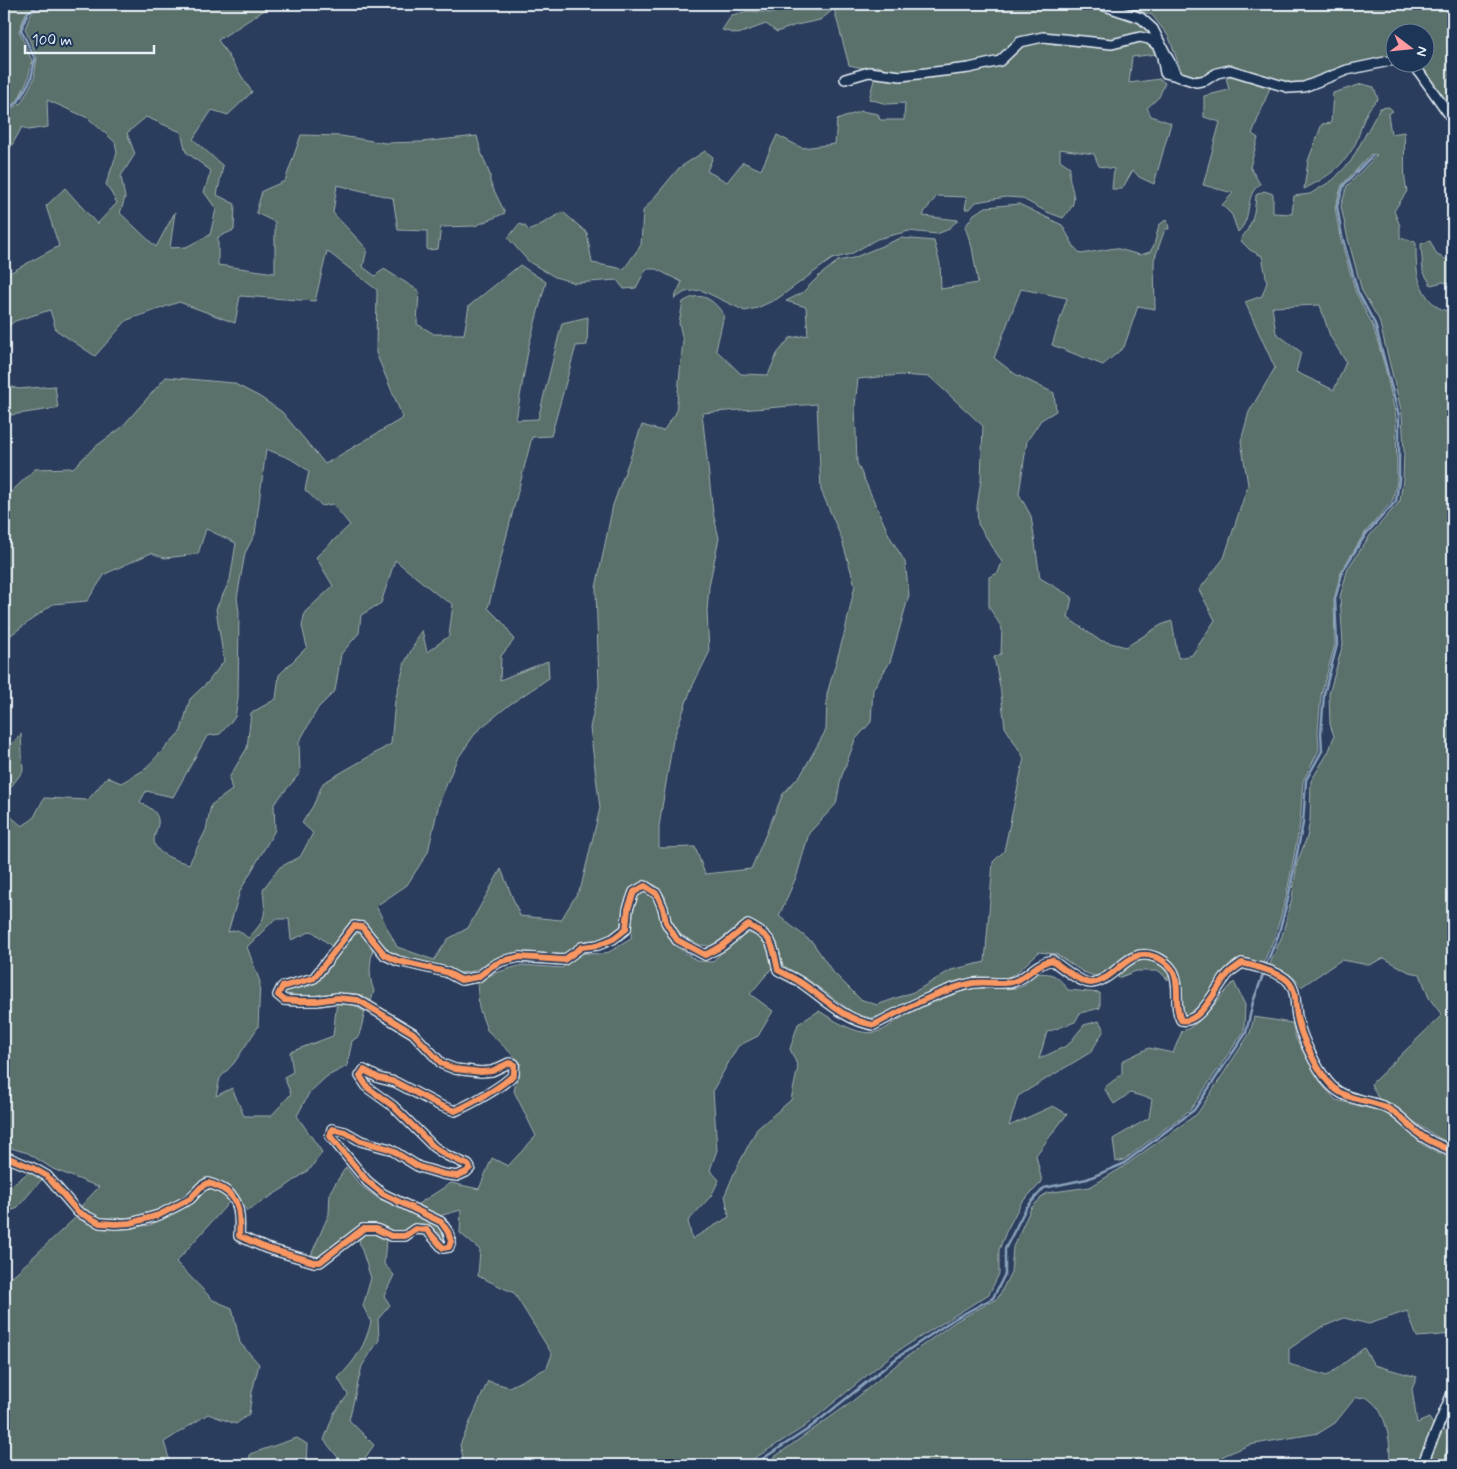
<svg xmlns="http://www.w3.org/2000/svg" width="1457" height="1469" font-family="Mynerve,sans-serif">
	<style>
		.green { fill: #5a6f6a; stroke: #a1b0b1; fill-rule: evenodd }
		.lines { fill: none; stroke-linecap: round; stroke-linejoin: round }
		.stream { stroke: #89a2ba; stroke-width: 2.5 }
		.street-casing { stroke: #e8f1f8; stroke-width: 12 }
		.street { stroke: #1d3557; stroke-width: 9 }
		.cycleway-casing { stroke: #1d3557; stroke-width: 9 }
		.cycleway { stroke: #f99763; stroke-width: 6 }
	</style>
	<rect width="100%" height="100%" fill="#2b3d5c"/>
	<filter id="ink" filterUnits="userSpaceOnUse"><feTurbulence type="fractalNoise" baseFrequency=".02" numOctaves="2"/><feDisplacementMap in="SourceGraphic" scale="10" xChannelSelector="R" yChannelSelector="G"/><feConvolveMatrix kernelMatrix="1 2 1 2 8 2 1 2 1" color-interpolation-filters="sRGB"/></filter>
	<g filter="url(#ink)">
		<g class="green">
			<path d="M4,4H40L26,13L19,31L32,61L28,79L17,102L4,109Z"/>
			<path d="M47,4H274L218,40L252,92L228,115L212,110L193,139L223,166L217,195L235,204L234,230L218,237V265L275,273V222L256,213L262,191L285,181L301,135L341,136L385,143L421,142L477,136L481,152L490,175V182L505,213L475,226L441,227L438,249L427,250V231L398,230L393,198L337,185L333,213L367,249L363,267L375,276L384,269L419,291L417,324L434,334H464L469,306L520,265L546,282L529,345L516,420L538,419L562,323L588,317L587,345L576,346L551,436L532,437L488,608L505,625L514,640L501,656L500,680L548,661L549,678L509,705L477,731L456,761L439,803L428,852L407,885L376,906L397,947L434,960L448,939L468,928L501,869L520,916L561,920L581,887L600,808L590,728L599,686L596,588L613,505L642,425L663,431L676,413L683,341L679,323L683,302C701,290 713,299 724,315L716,350L741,374L768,375L777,354L790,338L808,335L806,307L786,301L802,293L820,275L838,261L853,258L901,238L934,241L940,264L941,289L978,283L972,247L965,227L974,214L986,207L1019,204L1062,225L1075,248L1081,254L1115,248L1140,255L1150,252L1154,245L1159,225L1167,219L1169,229H1165L1154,260L1155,309L1138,306L1124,347L1103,365L1052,345L1067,298L1021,289L994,358L1015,374L1054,393L1056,411L1041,420L1027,441L1019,494L1031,516L1040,578L1072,597L1068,618L1099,640L1126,647L1161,625L1172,621L1178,658L1192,655L1215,620L1199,590L1224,558L1248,485L1241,441L1249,412L1275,368L1245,302L1262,296L1267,282L1262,256L1250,250L1240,240C1252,226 1255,213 1256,195L1264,191L1273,194V213L1292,214L1294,196L1310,194L1333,180L1351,161L1380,108L1389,107L1393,111L1388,114L1391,134L1404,132C1406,152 1402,171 1407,191L1394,211L1400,226V238L1416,242C1416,251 1416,261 1417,270C1419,288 1433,313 1453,311V1145L1439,1138L1411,1120L1401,1111L1378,1098L1371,1084L1442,1015L1429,998L1420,974L1409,972L1384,958L1369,965L1341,960L1301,987C1294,974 1282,971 1269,966L1282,936L1292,898L1297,863L1307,837L1310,820L1311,781L1329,751L1334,736L1330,724L1329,694L1343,644L1340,597L1348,568L1371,534L1400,501L1403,479L1404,451L1402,414L1379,320L1362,291L1347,235L1341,206L1347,186L1377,155L1371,154L1342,185L1335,207L1340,237L1356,293L1373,326L1385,367L1396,417L1397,481L1393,500L1364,534L1341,572L1334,600L1335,644L1321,695L1318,732L1319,750L1303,781L1300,824L1286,898L1275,936L1262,966L1240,960L1201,1009L1189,1018L1181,1016C1180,994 1183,966 1161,955C1157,953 1150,952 1146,951L1105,974L1094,976L1083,972L1056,954L1039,952L1015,974L1006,978H974L888,1015L870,1018L855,1014L807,979L782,965C777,937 775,932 748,923L710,946L700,945L681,935L671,924L665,896L657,886L644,880C624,893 625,906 620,928L605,939L580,944L561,955L519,954L503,956L473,971L459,973L391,954L364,923L351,922L343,931L334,948L312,931L291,940L289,919H275L247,947L260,982L258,1027L234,1063L220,1078L216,1096L232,1088L244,1116H271L291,1094L284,1077L293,1072L290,1052L333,1036L337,1001L349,1002L365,1012L359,1036L352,1041L347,1066L326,1077L309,1093L297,1116L322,1152L311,1168L284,1188L247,1211C235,1191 228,1182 204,1178L179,1200L157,1212L140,1216L103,1220L81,1206L99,1187L53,1169L28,1153L4,1146V813L9,815L22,826L33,819L44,798L88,800L107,777L121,783L144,770L181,731L190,699L208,682L224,661L216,609L230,580L236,543L206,529L198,554L165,558L151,553L105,574L87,601L53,604L4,640V491L11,492L35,469L73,468L95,447L121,428L166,377L233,383L260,397L282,412L325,464L403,418L376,353L377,290L327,251L315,301L240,296L235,323L179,302L127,320L95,356L56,330L50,310L15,321L4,330V276L59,246L46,206L65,188L97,224L117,203L106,184L117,153L115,142L88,118L47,100L48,127L28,130L22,127L11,147L4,151V113L21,103L34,79L37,58L25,29L31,13ZM146,117L181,132L186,152L211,171L204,192L216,209L210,235L186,247L170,248L175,212L156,247L120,213L125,198L121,176L135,154L127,133ZM1320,305L1330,336L1346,362L1334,390L1296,372L1301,352L1276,333L1272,307ZM900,375L930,377L983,426L981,480L977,507L978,524L1002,562L998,573L989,577V607L1002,628L1001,654L994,657L1000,686L1005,727L1024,758L1004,851L993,862L985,962L951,970L916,991L877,1005L860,999L832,971L813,943L779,916L797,875L809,833L836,804L841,778L855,740L871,722L873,689L890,662L909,595L905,562L890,537L857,463L855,405L858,379ZM817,404L821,490L841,537L855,585L845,631L827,694L826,730L802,773L783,794L751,869L705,874L695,847L659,848V826L673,740L691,689L709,653L707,611L709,586L719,538L713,513L702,413ZM266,449L291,459L309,471L305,490L322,506L333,504L350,525L316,557L333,586L305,612L302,626L307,647L279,675L276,699L251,713L247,748L229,778L232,790L211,805L206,830L189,864C179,861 155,855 154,841C154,831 162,824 156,814C153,809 145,805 140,802L146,791L173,797L207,736L220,734L235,717L238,699L239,612L237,598L245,553L255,534ZM395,560L439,596L453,604L449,636L427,652L422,630L405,662L395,701L391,744L323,783L313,806L302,823L313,833L300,857L280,867L263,889C265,915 268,918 248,938L238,930L228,932L240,891L275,830L274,804L300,773L299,742L318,708L335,691L341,654L359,633L361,615L381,603Z"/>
			<path d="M778,4H1090C1113,14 1138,17 1156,36L1153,41L1104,39L1014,43L998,56L973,63L897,72L877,66L863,68L849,65L834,9L820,20L796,25L777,32L766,24L738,34L722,30L732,15L749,11L774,13Z"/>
			<path d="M1119,4H1453V115L1411,63L1424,62V32H1394V57L1304,83L1291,84L1229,67L1214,69L1207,75L1190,76L1182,74L1169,37L1152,15Z"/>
			<path d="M1138,40L1147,43L1156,54L1132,57L1129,83L1160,79L1165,83L1159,97L1147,108L1151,116L1171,123L1154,184L1139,177L1133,170L1122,189H1112L1114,169L1099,166L1094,154L1060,149V160L1070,167C1066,182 1078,194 1072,206C1070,210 1066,214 1063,218L1047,212L1021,198L1006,197L976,202L970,209H965L967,197L937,196L925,211L923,216L958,220L947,230L937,234L909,231L877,239L851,254L832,259L777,299L757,308L745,311L701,290L685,292L674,299L682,282L656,269H646L636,288L624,289L617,280L575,283L555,277L529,262L508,238L519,224L525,226L529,231L563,212L587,233L592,263L624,269L641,245L643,211L679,168L705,151L713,157L707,171L727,182L743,162L761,170L777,135L802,148L835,144L837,120L861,111L878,114L880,120H904L905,103L887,104L869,99L875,76L971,70L1003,65L1022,46L1042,41L1057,45L1100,46L1113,49Z"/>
			<path d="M1235,75L1271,85L1252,134L1258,138L1250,167L1260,184C1243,196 1254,217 1238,232L1232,215L1222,205L1233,193L1203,185L1220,122L1204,117V96L1229,90L1226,77Z"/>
			<path d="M1362,84L1374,87L1378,99C1365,109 1362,126 1357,140C1346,165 1328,177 1304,189L1308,161L1322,124L1331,123L1333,93Z"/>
			<path d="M1430,241L1437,255L1452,262L1453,261V285L1443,282L1431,285L1423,271L1421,244Z"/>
			<path d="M4,384L18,389L55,386L58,408L4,416Z"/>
			<path d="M21,734L23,771L4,796V752Z"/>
			<path d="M646,892L656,899L666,931L677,947L697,961L712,962L740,935L749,933L760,937L769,950L772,968L750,994L773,1011L758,1036L738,1046L713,1090L717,1150L710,1170L719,1180L711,1196L688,1221L692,1239L729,1217L725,1195L735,1171L757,1129L791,1100L798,1067L790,1049L798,1024L819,1011C836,1021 859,1038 880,1031C885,1030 891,1024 896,1021C920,1007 948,995 974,988C997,983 1020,999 1034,974C1053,972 1057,975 1068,990L1100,993V1008L1080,1013L1075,1022L1047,1032L1039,1059L1068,1045L1084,1025L1099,1021L1104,1030L1091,1052L1018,1096L1009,1126L1053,1106L1067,1114L1036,1155L1042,1182L1021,1203L1006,1232L999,1250V1274L989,1294L893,1354L804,1427L744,1465H465L460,1445L488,1381L509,1387L547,1368L552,1354L514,1293L478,1276L480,1250L460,1233L461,1210L439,1216L415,1206L451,1183L479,1189L492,1158L508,1166L536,1136L514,1091L521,1063L487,1030L479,1008L477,982L495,973L522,965L562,968L582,953L600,954L609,952L631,939L632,909L635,895Z"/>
			<path d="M360,933L373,948C370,963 368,976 374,991L371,1001L357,994L348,993L296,1000L281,995L283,989C293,988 305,989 314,984C334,972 336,938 360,933Z"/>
			<path d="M1147,957L1169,968L1168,980L1159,971H1136L1118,978V973L1125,965Z"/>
			<path d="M1234,982L1245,1005L1244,1031L1191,1109L1124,1160L1116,1162L1113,1139L1149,1118L1152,1099L1130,1093L1114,1104L1104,1088L1122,1074V1061L1149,1048L1173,1053L1182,1031C1201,1026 1219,997 1234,982Z"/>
			<path d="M1254,1017L1292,1023L1296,1039L1323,1086L1336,1100L1387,1113L1423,1145L1452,1159L1453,1161V1334L1417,1337L1407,1311L1369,1324L1344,1318L1320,1328L1289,1349V1364L1327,1376L1364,1348L1374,1365L1417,1377L1412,1389L1417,1423L1429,1418L1433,1424L1420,1465H1388C1393,1450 1387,1421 1378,1408C1375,1404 1370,1400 1366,1397L1355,1398L1335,1423L1319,1433L1249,1445L1223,1456L1221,1465H763L849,1404L901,1361L956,1321L998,1298L1011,1272L1013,1247L1031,1208L1046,1193L1090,1187L1123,1167L1197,1114L1250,1033Z"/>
			<path d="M346,1167L360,1185L379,1199L395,1204L439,1225L446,1233L447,1243L445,1244L439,1233L429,1228L391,1234L377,1225L321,1258L311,1255L329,1214L330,1192Z"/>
			<path d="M29,1172L43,1178L16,1209L4,1212V1191Z"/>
			<path d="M211,1188L231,1200L176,1262L213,1300L232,1308L240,1343L259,1364L252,1392L249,1414L236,1424L208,1414L164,1442L171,1465H7L4,1460V1282L16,1273L76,1217L88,1224L116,1229L150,1225L181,1210L194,1202L204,1189Z"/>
			<path d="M365,1231L375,1234L386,1240L384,1264L394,1275L384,1296L390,1305L378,1319L379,1340L362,1366L349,1420L374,1445L360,1465H344L324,1440L334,1413L348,1395L338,1378C356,1360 365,1346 371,1322L363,1306L371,1278L359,1241Z"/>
			<path d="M1442,1429L1453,1439L1447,1465H1428Z"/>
			<path d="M297,1438L307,1444L306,1465H249L250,1454Z"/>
		</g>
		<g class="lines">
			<g class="stream">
				<path d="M4,111L18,102L31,79L35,59L21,30L28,12L42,4"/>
				<path d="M1265,967L1278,936L1288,899L1303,823L1306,780L1322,751L1321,733L1324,694L1337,645L1335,599L1343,570L1366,534L1396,501L1399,480V416L1375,324L1358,292L1342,236L1337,206L1344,185L1372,156"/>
				<path d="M753,1465L807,1430L898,1357L954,1319L993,1298L1005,1274V1249L1026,1208L1044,1188L1087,1179L1123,1164L1194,1110L1246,1033L1253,1002L1264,972"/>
			</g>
			<defs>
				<g id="street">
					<path d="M1099,4L1141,18L1153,29L1177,76L1196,82L1206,80L1217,73L1230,70L1290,88L1304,87L1347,70L1394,60"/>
					<path d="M1404,62L1415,66L1453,120"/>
					<path d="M845,79L869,72L901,76L969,68L1000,61L1020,42L1043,37L1112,44L1140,37L1149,39L1158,46L1162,57L1165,73L1177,76"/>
					<path d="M4,1156L33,1168L47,1176L78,1212L100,1223L116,1224L131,1223L159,1215L190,1199L201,1187L208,1183C239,1192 241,1208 239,1236L266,1248L314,1262H320L363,1229H376L391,1236H405L415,1229L427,1230L443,1248L449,1247L451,1241L448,1232L441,1222L383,1194L367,1181L330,1136L332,1129L345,1132L361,1141L390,1149L419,1167L443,1174L457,1176L466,1172L470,1168L468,1165L446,1155L434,1147L393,1106L368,1088L360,1076L364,1070L379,1078L395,1082L439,1105L455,1111C471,1104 504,1086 514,1074V1064L509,1063L492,1071L481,1072L455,1069L442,1064L413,1033L358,1000L337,998L317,1001H297L284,1000L278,995L282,987L314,978L354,926L362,927L385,955L398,961L446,972L461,980L478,977L492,966L502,961L520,957L564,960L582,947L598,945L613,939L626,929L628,909L634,892L645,886L657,894L663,908L666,922L677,940L705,955L722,946L748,925C775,939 772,944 778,970C786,975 795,978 803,984C825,999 846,1021 874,1025C902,1010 942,989 973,983C986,981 1000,985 1012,982C1027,979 1033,964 1052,960C1060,966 1082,984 1091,983C1117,980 1127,946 1155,957C1162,959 1169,965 1173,971C1181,986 1173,1005 1181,1020C1201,1025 1217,985 1229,973C1233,969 1238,966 1242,963C1254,966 1280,972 1288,981C1298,991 1294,1007 1298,1021C1302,1039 1316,1067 1328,1082C1344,1102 1366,1098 1387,1108C1400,1114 1410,1128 1422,1136C1432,1143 1443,1147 1453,1151"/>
					<path d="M1422,1465L1453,1391"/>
					<path d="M1450,1465L1453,1445"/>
				</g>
			</defs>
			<use href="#street" class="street-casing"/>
			<use href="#street" class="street"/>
			<defs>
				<path id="cycleway" d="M4,1156L33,1168L47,1176L78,1212L100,1223L116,1224L131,1223L159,1215L190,1199L201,1187L208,1183C239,1192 241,1208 239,1236L266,1248L314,1262H320L363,1229H376L391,1236H405L415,1229L427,1230L443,1248L449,1247L451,1241L448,1232L441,1222L383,1194L367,1181L330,1136L332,1129L345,1132L361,1141L390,1149L419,1167L443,1174L457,1176L466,1172L470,1168L468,1165L446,1155L434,1147L393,1106L368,1088L360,1076L364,1070L379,1078L395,1082L439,1105L455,1111C471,1104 504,1086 514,1074V1064L509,1063L492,1071L481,1072L455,1069L442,1064L413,1033L358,1000L337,998L317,1001H297L284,1000L278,995L282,987L314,978L354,926L362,927L385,955L398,961L446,972L461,980L478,977L492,966L502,961L520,957L564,960L582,947L598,945L613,939L626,929L628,909L634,892L645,886L657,894L663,908L666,922L677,940L705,955L722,946L748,925C775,939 772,944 778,970C786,975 795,978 803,984C825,999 846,1021 874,1025C902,1010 942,989 973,983C986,981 1000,985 1012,982C1027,979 1033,964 1052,960C1060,966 1082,984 1091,983C1117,980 1127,946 1155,957C1162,959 1169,965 1173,971C1181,986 1173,1005 1181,1020C1201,1025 1217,985 1229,973C1233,969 1238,966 1242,963C1254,966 1280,972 1288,981C1298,991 1294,1007 1298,1021C1302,1039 1316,1067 1328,1082C1344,1102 1366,1098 1387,1108C1400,1114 1410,1128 1422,1136C1432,1143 1443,1147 1453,1151"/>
			</defs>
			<use href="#cycleway" class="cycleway-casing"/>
			<use href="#cycleway" class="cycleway"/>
		</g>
	</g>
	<rect width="1457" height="1469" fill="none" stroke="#1d3557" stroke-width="20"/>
	<rect x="10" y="10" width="1437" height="1449" fill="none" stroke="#e8f1f8" stroke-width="2" filter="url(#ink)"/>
	<g transform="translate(1410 48) rotate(106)"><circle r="24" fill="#1d3557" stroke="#6e8097"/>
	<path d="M0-4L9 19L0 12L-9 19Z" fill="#ff9aa2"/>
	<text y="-8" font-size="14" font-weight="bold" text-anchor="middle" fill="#e8f1f8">N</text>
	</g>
	<path d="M25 45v8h129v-8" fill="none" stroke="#e8f1f8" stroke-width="2.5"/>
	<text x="32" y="45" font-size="15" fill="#e8f1f8" stroke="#1d3557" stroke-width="4" paint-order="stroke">100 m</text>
</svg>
